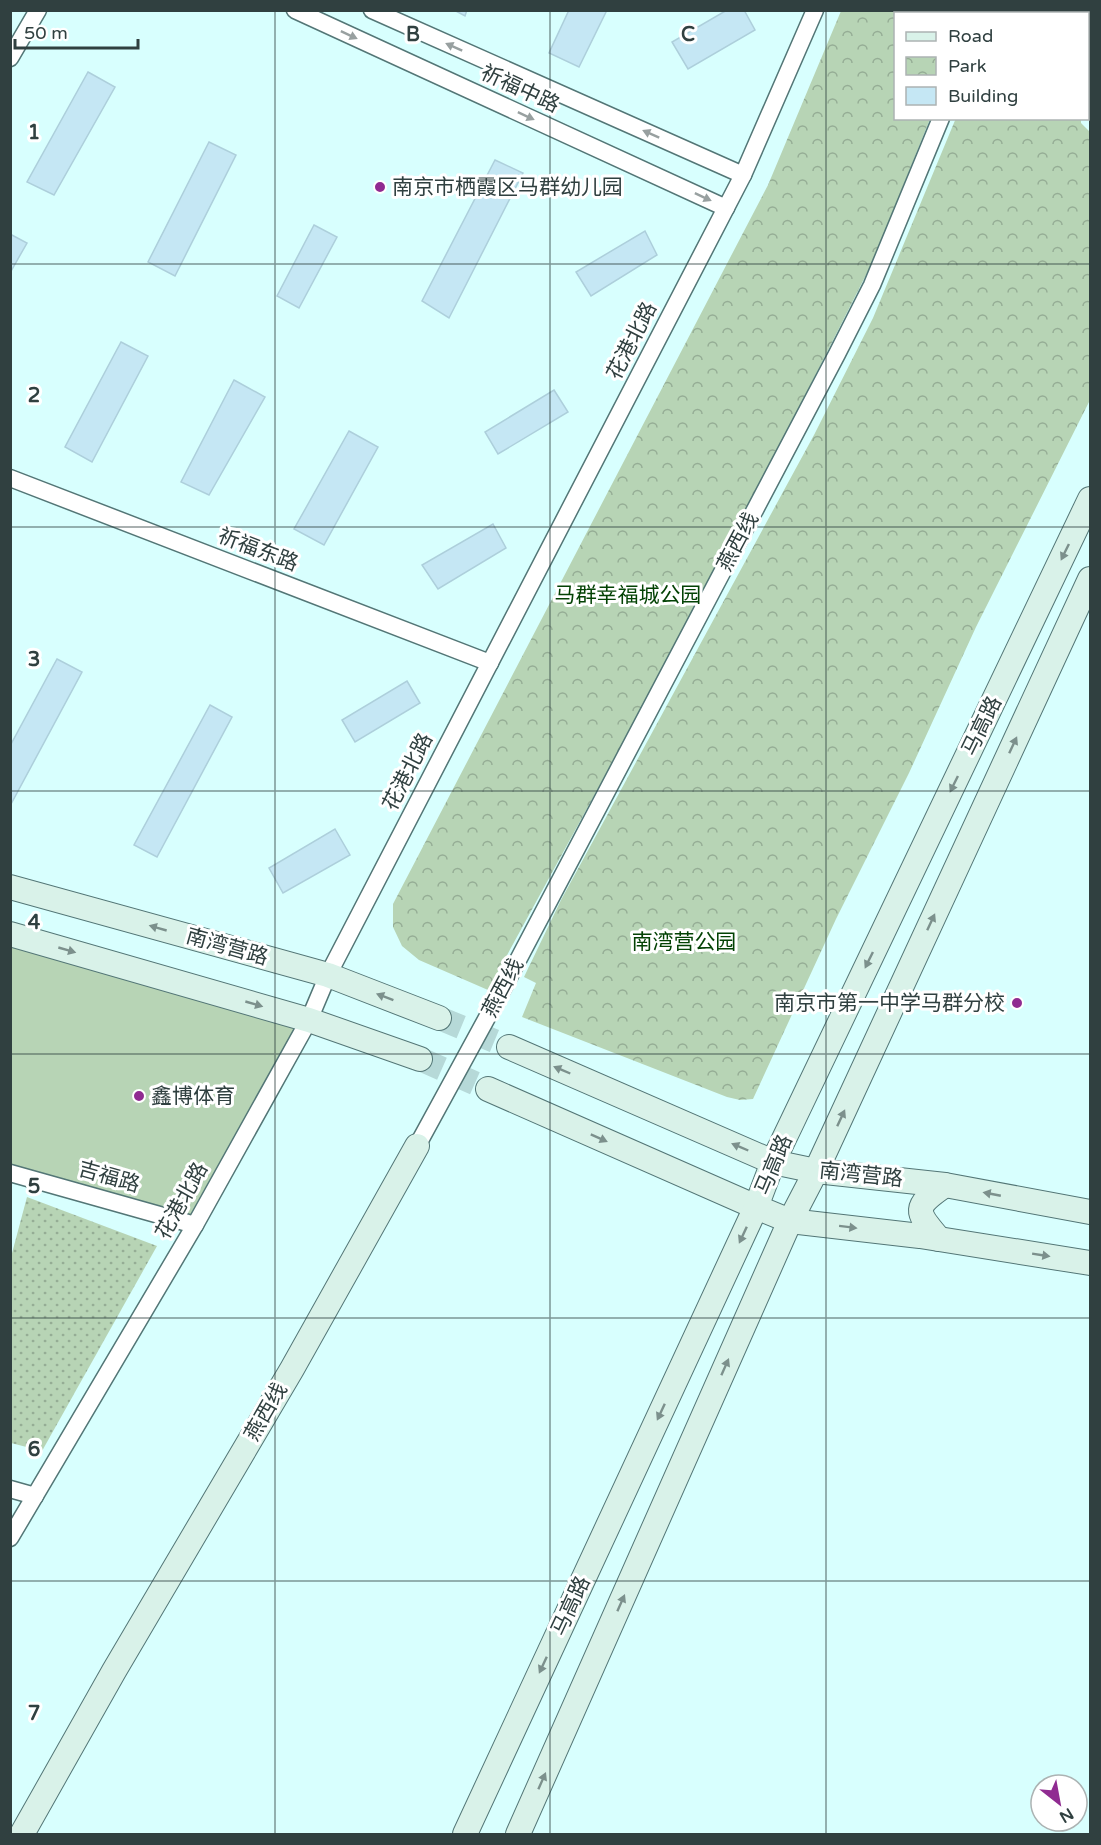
<svg xmlns="http://www.w3.org/2000/svg" width="1101" height="1845" font-family="'Varela Round','Noto Sans SC',sans-serif">
	<style>
		.grass { fill: url(#grass-dots) }
		.park { fill: url(#park-crowns) }
		.pitch { fill: #b7d4b5 }
		.building { fill: #c5e7f4; stroke: #adcfdb; stroke-width: 1.5 }
		.lines { fill: none; stroke-linecap: round; stroke-linejoin: round }
		.secondary-tunnel { stroke: #b6d9d8; stroke-width: 24; stroke-dasharray: 24 12; stroke-linecap: butt }
		.minor-casing { stroke: #537676; stroke-width: 19 }
		.secondary-casing { stroke: #537676; stroke-width: 26 }
		.minor { stroke: #fff; stroke-width: 16 }
		.secondary { stroke: #d9f2e9; stroke-width: 24 }
		.oneway { fill: #98a0a0 }
		.oneway2 { fill: #7c908c }
		.grid { fill: none; stroke: #304040; stroke-width: 1.5; stroke-opacity: 0.55 }
		.poi-dot { fill: #902b91; stroke: #fff; stroke-width: 2 }
		.labels { text-anchor: middle; dominant-baseline: central; stroke-width: 6; stroke-linejoin: round; paint-order: stroke }
		.street-label { font-size: 21px; fill: #304040; stroke: #fff }
		.poi-label { font-size: 21px; fill: #304040; stroke: #fff; text-anchor: start }
		.park-label { font-size: 21px; fill: #034204; stroke: #fff }
		.grid-label { font-size: 20px; text-anchor: middle; font-weight: bold; fill: #304040; stroke: #fff; stroke-width: 6; stroke-linejoin: round; paint-order: stroke }
	</style>
	<defs>
		<pattern id="grass-dots" width="8" height="8" patternUnits="userSpaceOnUse" patternTransform="scale(1.5)"><rect width="8" height="8" fill="#b7d4b5"/><path d="M2 2h.1M6 6h.1" fill="none" stroke="#95ad95" stroke-width="1.8" stroke-linecap="round"/></pattern>
		<pattern id="park-crowns" width="20" height="18" patternUnits="userSpaceOnUse" patternTransform="scale(1.5)"><rect width="20" height="18" fill="#b7d4b5"/><path d="M2 6a3 3 0 1 1 6 0M12 15a3 3 0 1 1 6 0" fill="none" stroke="#95ad95"/></pattern>
	</defs>
	<rect width="100%" height="100%" fill="#d8fffe"/>
	<path class="grass" d="M27,1197L157,1246L42,1451L11,1443V1257Z"/>
	<g class="park">
		<path d="M1001,10L1090,11V89L1088,96V14L999,13Z"/>
		<path d="M841,11H973L971,14H896V118L930,119L872,263L814,378L673,651L488,990L419,960L402,946L393,927V904L768,185Z"/>
		<path d="M956,118L1081,119V123L1090,132V400L976,627L909,773L836,919L753,1099L740,1100L727,1097L522,1017L536,983L524,977L561,900L814,435L873,318Z"/>
	</g>
	<path class="pitch" d="M10,934L309,1020L195,1225L11,1173Z"/>
	<g class="building">
		<path d="M454,10H467L465,16Z"/>
		<path d="M569,10H607L579,67L549,53Z"/>
		<path d="M727,10H744L755,30L688,69L672,42Z"/>
		<path d="M88,72L115,87L54,195L27,182Z"/>
		<path d="M209,142L236,155L175,276L148,262Z"/>
		<path d="M495,160L523,173L449,318L422,301Z"/>
		<path d="M314,225L337,237L299,308L277,296Z"/>
		<path d="M645,231L657,255L591,296L576,272Z"/>
		<path d="M10,234L27,243L10,273Z"/>
		<path d="M121,342L148,356L92,462L65,447Z"/>
		<path d="M234,380L265,397L209,495L181,482Z"/>
		<path d="M554,390L568,412L498,454L485,432Z"/>
		<path d="M349,431L378,447L324,545L294,529Z"/>
		<path d="M493,524L506,548L438,589L422,565Z"/>
		<path d="M57,659L82,672L10,806V746Z"/>
		<path d="M407,681L420,703L355,742L342,720Z"/>
		<path d="M210,705L232,717L157,857L134,845Z"/>
		<path d="M335,829L350,855L283,893L269,868Z"/>
	</g>
	<g class="lines">
		<g class="secondary-tunnel">
			<path d="M439,1018L509,1047"/>
			<path d="M420,1059L488,1089"/>
		</g>
		<defs>
			<g id="minor">
				<path d="M295,10L726,208"/>
				<path d="M372,10L743,175"/>
				<path d="M984,14L985,10"/>
				<path d="M10,58L38,10"/>
				<path d="M10,478L490,663"/>
				<path d="M417,1146L507,981L837,354L872,285L941,118"/>
				<path d="M10,1173L195,1225"/>
				<path d="M10,1489L35,1496"/>
				<path d="M10,1538L195,1225L309,1020L328,975L743,175L815,10"/>
			</g>
			<g id="secondary">
				<path d="M10,887L328,975L439,1018"/>
				<path d="M10,934L309,1020L420,1059"/>
				<path d="M509,1047L773,1162L816,1171L945,1185L1090,1212"/>
				<path d="M488,1089L756,1207L790,1221L920,1236L1090,1263"/>
				<path d="M939,1239C915,1211 913,1207 945,1185"/>
				<path d="M22,1834L114,1671L292,1369L417,1146"/>
				<path d="M465,1834L756,1207L773,1162L1090,499"/>
				<path d="M518,1834L790,1221L816,1171L1090,579"/>
			</g>
		</defs>
		<use href="#minor" class="minor-casing"/>
		<use href="#secondary" class="secondary-casing"/>
		<use href="#minor" class="minor"/>
		<use href="#secondary" class="secondary"/>
	</g>
	<defs><path id="oneway-solid" d="M-6-.8H1V-3.2L6.5 0L1 3.2V.8H-6Z" transform="scale(1.5)"/></defs>
	<g class="oneway">
		<use href="#oneway-solid" transform="translate(349 35) rotate(25)"/>
		<use href="#oneway-solid" transform="translate(454 47) rotate(-156)"/>
		<use href="#oneway-solid" transform="translate(526 116) rotate(25)"/>
		<use href="#oneway-solid" transform="translate(651 134) rotate(-156)"/>
		<use href="#oneway-solid" transform="translate(703 197) rotate(25)"/>
	</g>
	<g class="oneway2">
		<use href="#oneway-solid" transform="translate(1065 552) rotate(116)"/>
		<use href="#oneway-solid" transform="translate(1013 745) rotate(-65)"/>
		<use href="#oneway-solid" transform="translate(954 784) rotate(116)"/>
		<use href="#oneway-solid" transform="translate(931 922) rotate(-65)"/>
		<use href="#oneway-solid" transform="translate(158 928) rotate(-164)"/>
		<use href="#oneway-solid" transform="translate(67 950) rotate(16)"/>
		<use href="#oneway-solid" transform="translate(869 960) rotate(116)"/>
		<use href="#oneway-solid" transform="translate(385 997) rotate(-159)"/>
		<use href="#oneway-solid" transform="translate(254 1004) rotate(16)"/>
		<use href="#oneway-solid" transform="translate(562 1070) rotate(-157)"/>
		<use href="#oneway-solid" transform="translate(841 1118) rotate(-65)"/>
		<use href="#oneway-solid" transform="translate(599 1138) rotate(24)"/>
		<use href="#oneway-solid" transform="translate(740 1147) rotate(-157)"/>
		<use href="#oneway-solid" transform="translate(992 1194) rotate(-169)"/>
		<use href="#oneway-solid" transform="translate(848 1227) rotate(7)"/>
		<use href="#oneway-solid" transform="translate(743 1235) rotate(115)"/>
		<use href="#oneway-solid" transform="translate(1041 1255) rotate(9)"/>
		<use href="#oneway-solid" transform="translate(725 1367) rotate(-66)"/>
		<use href="#oneway-solid" transform="translate(661 1412) rotate(115)"/>
		<use href="#oneway-solid" transform="translate(621 1603) rotate(-66)"/>
		<use href="#oneway-solid" transform="translate(543 1665) rotate(115)"/>
		<use href="#oneway-solid" transform="translate(542 1781) rotate(-66)"/>
	</g>
	<path class="grid" d="M275,10V1834M550,10V1834M826,10V1834M10,264H1090M10,527H1090M10,791H1090M10,1054H1090M10,1318H1090M10,1581H1090"/>
	<g class="poi-dot">
		<circle cx="380" cy="187" r="6"/>
		<circle cx="1017" cy="1003" r="6"/>
		<circle cx="139" cy="1096" r="6"/>
	</g>
	<g class="labels">
		<g class="street-label">
			<text transform="translate(520 89) rotate(25)">祈福中路</text>
			<text transform="translate(632 341) rotate(-63)">花港北路</text>
			<text transform="translate(738 542) rotate(-62)">燕西线</text>
			<text transform="translate(258 550) rotate(21)">祈福东路</text>
			<text transform="translate(982 726) rotate(-64)">马高路</text>
			<text transform="translate(408 772) rotate(-63)">花港北路</text>
			<text transform="translate(227 947) rotate(16)">南湾营路</text>
			<text transform="translate(503 988) rotate(-62)">燕西线</text>
			<text transform="translate(774 1165) rotate(-67)">马高路</text>
			<text transform="translate(861 1175) rotate(6)">南湾营路</text>
			<text transform="translate(109 1177) rotate(16)">吉福路</text>
			<text transform="translate(182 1201) rotate(-61)">花港北路</text>
			<text transform="translate(266 1412) rotate(-60)">燕西线</text>
			<text transform="translate(571 1606) rotate(-65)">马高路</text>
		</g>
		<g class="poi-label">
			<text x="392" y="187">南京市栖霞区马群幼儿园</text>
			<text x="1005" y="1003" text-anchor="end">南京市第一中学马群分校</text>
			<text x="151" y="1096">鑫博体育</text>
		</g>
		<g class="park-label">
			<text x="628" y="595">马群幸福城公园</text>
			<text x="684" y="942">南湾营公园</text>
		</g>
	</g>
	<g class="grid-label">
		<text x="413" y="41">B</text>
		<text x="688" y="41">C</text>
		<text x="34" y="139">1</text>
		<text x="34" y="402">2</text>
		<text x="34" y="666">3</text>
		<text x="34" y="929">4</text>
		<text x="34" y="1193">5</text>
		<text x="34" y="1456">6</text>
		<text x="34" y="1720">7</text>
	</g>
	<rect width="1101" height="1845" fill="none" stroke="#304040" stroke-width="24"/>
	<rect x="894" y="12" width="195" height="108" fill="#ffffff" stroke="#acb3b3" stroke-width="1.5"/>
	<rect x="906" y="32" width="30" height="9" fill="#d9f2e9" stroke="#acb3b3" stroke-width="1.5"/>
	<text x="948" y="42" font-size="18" fill="#304040">Road</text>
	<rect x="906" y="57" width="30" height="18" fill="url(#park-crowns)" stroke="#acb3b3" stroke-width="1.5"/>
	<text x="948" y="72" font-size="18" fill="#304040">Park</text>
	<rect x="906" y="87" width="30" height="18" fill="#c5e7f4" stroke="#acb3b3" stroke-width="1.5"/>
	<text x="948" y="102" font-size="18" fill="#304040">Building</text>
	<g transform="translate(1059 1803) rotate(149)"><circle r="28" fill="#ffffff" stroke="#acb3b3" stroke-width="1.5"/>
	<path d="M0-4.5L10 22L0 15L-10 22Z" fill="#902b91"/>
	<text y="-9" font-size="16" font-weight="bold" text-anchor="middle" fill="#304040">N</text>
	</g>
	<path d="M15 39v9h123v-9" fill="none" stroke="#304040" stroke-width="3"/>
	<text x="24" y="39" font-size="18" fill="#304040" stroke="#ffffff" stroke-width="4.5" paint-order="stroke">50 m</text>
</svg>
